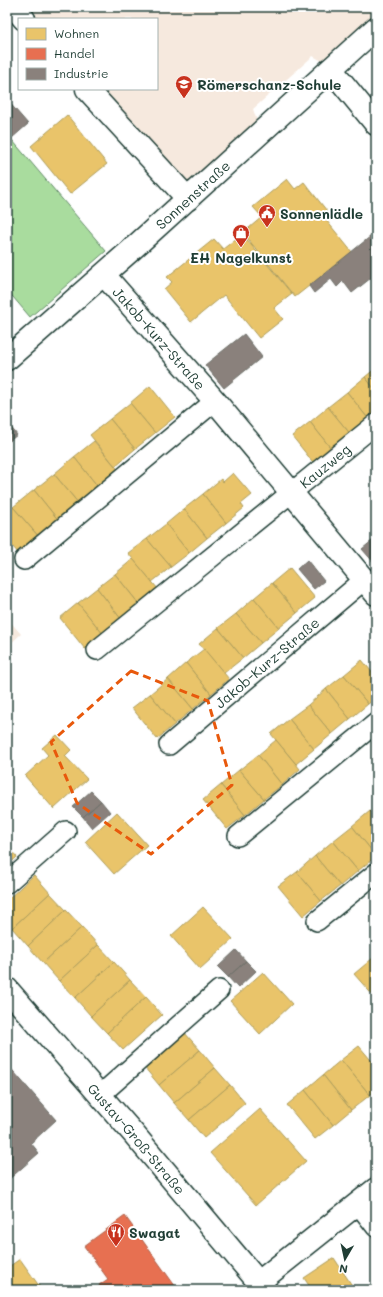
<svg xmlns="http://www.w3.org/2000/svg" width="383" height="1297" font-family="Mali,sans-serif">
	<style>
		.built { fill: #f6e9de }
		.green { fill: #a9dc9e; stroke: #648c69 }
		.homes { fill: #e9c46a; stroke: #ac9c5a }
		.shops { fill: #e76f51; stroke: #ab6048 }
		.industry { fill: #8a817c; stroke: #6a6d66 }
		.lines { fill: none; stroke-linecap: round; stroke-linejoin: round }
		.lane-casing { stroke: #1f3d34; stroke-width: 22 }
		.street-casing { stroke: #1f3d34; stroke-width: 25 }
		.lane { stroke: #fff; stroke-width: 19 }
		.street { stroke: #fff; stroke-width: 22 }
		.marked { fill: none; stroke: #e8590c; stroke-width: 3; stroke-dasharray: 8 5; stroke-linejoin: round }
		.labels { text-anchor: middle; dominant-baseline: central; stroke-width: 4; stroke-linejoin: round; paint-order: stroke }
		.poi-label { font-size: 14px; font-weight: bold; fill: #1f3d34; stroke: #fff; text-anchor: start }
		.street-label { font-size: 14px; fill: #1f3d34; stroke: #fff }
	</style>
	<rect width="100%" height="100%" fill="#fff"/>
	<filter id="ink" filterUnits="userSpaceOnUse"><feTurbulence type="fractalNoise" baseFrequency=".025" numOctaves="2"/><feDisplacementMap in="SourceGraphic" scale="8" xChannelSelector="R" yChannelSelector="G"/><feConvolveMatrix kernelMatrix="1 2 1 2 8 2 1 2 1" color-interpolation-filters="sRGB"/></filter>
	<g filter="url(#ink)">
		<g class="built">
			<path d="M23,7H376V22L329,65L313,56L253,109L259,127L187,191L95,89H157V19H31Z"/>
			<path d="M7,618L21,634L7,647Z"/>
		</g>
		<path class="green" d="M7,134L106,251L30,317L7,290Z"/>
		<g class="homes">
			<path d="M67,115L107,164L70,194L31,146Z"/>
			<path d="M287,179L295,189L304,182L327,211L322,215L352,252L295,297L243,233L262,217L253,207Z"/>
			<path d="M242,234L292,294L274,308L283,319L259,338L224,295L191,322L164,289L172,282L167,277L214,239L223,249Z"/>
			<path d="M376,368V391L365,377Z"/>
			<path d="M365,377L376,391V416L370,421L347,392Z"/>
			<path d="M150,386L175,417L155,433L130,403Z"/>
			<path d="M347,392L370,421L352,436L328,407Z"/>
			<path d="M130,403L155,433L135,449L110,419Z"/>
			<path d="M328,407L352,436L333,451L310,422Z"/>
			<path d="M110,419L135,449L115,466L90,435Z"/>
			<path d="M310,422L333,451L316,466L292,436Z"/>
			<path d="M94,441L120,472L99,488L74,457Z"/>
			<path d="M74,457L99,488L79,504L54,474Z"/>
			<path d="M233,473L252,495L241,504L244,508L226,523L203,494L221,479L223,482Z"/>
			<path d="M54,474L79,504L59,521L34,490Z"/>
			<path d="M34,490L59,521L39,537L13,507Z"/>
			<path d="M203,494L226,523L207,538L184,509Z"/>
			<path d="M13,507L39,537L19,554L7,540V512Z"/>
			<path d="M184,509L207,538L189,553L166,524Z"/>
			<path d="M166,524L189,553L171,567L147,539Z"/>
			<path d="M147,539L171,567L152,582L128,553Z"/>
			<path d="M133,559L158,589L139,604L115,574Z"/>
			<path d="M290,568L315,598L297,613L272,583Z"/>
			<path d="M115,574L139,604L121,619L97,588Z"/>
			<path d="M272,583L297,613L279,628L254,598Z"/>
			<path d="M97,588L121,619L103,634L78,603Z"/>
			<path d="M254,598L279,628L261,643L236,614Z"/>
			<path d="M78,603L103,634L85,649L60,618Z"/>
			<path d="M236,614L261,643L243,658L218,628Z"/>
			<path d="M218,628L243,658L224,673L199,644Z"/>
			<path d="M204,649L229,679L211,694L186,663Z"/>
			<path d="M362,660L376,677V698L368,704L344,675Z"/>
			<path d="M186,663L211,694L193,709L168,679Z"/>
			<path d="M344,675L368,704L350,719L326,689Z"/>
			<path d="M168,679L193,709L175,724L150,694Z"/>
			<path d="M326,689L350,719L332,734L308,705Z"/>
			<path d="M150,694L175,724L157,739L132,708Z"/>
			<path d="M308,705L332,734L314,749L289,719Z"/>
			<path d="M289,719L314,749L296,764L271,734Z"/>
			<path d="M57,735L71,750L65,756L87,779L54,809L25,776L48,755L42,748Z"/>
			<path d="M276,740L300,769L282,785L258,755Z"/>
			<path d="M258,755L282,785L264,799L239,770Z"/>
			<path d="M239,770L264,799L245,815L221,785Z"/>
			<path d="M221,785L245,815L227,829L203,800Z"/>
			<path d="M376,807V818L370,811Z"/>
			<path d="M370,811L376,818V856L352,826Z"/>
			<path d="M117,812L147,845L114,874L85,842Z"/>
			<path d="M352,826L376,856L358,871L333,841Z"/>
			<path d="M333,841L358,871L340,886L315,856Z"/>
			<path d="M7,846L17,857L7,866Z"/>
			<path d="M315,856L340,886L321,901L297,872Z"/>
			<path d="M297,872L321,901L303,916L278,886Z"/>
			<path d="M34,875L50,893L12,928L7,923V900Z"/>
			<path d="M50,893L66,910L28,946L12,928Z"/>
			<path d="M203,907L233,939L200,969L171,936Z"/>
			<path d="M66,910L82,927L43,963L28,946Z"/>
			<path d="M82,927L98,945L59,981L43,963Z"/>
			<path d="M98,945L114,962L75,998L59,981Z"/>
			<path d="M373,958L376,962V999L354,974Z"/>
			<path d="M114,962L130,980L91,1016L75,998Z"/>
			<path d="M263,972L292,1004L260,1034L230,1001Z"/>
			<path d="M130,980L146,997L107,1033L91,1016Z"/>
			<path d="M146,997L162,1015L123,1050L107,1033Z"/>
			<path d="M184,1032L200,1050L159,1085L144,1067Z"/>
			<path d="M359,1046L376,1066V1090L370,1095L341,1060Z"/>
			<path d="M200,1050L215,1068L174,1103L159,1085Z"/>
			<path d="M341,1060L370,1095L351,1110L323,1075Z"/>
			<path d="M215,1068L230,1085L189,1120L174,1103Z"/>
			<path d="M323,1075L351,1110L333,1125L305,1090Z"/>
			<path d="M230,1085L245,1103L204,1138L189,1120Z"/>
			<path d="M305,1090L333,1125L315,1139L287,1105Z"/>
			<path d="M260,1109L306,1161L256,1205L210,1153Z"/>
			<path d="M334,1258L353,1287L348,1290H312L304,1278Z"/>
			<path d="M20,1259L42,1290H7V1268Z"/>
		</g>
		<path class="shops" d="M125,1216L178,1290H102L99,1285L108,1279L84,1246Z"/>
		<g class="industry">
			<path d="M7,101H8L28,124L12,138L7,133Z"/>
			<path d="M376,232V274L352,293L343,281L337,287L331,279L314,293L309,286Z"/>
			<path d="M244,334L262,357L224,388L205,365Z"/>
			<path d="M7,422L17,435L7,443Z"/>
			<path d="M373,540L376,544V565L362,549Z"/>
			<path d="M307,560L324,581L314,589L297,569Z"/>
			<path d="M91,791L101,801L83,817L73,807Z"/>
			<path d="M101,801L110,812L92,828L83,817Z"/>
			<path d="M236,950L246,961L228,977L218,967Z"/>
			<path d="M246,961L256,971L238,988L228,977Z"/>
			<path d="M7,1064L56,1120L31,1143L39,1153L7,1181Z"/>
		</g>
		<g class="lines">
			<defs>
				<g id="lane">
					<path d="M24,560L215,401"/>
					<path id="s1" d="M97,650L376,424"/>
					<path id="s2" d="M169,745L364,580"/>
					<path d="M238,836L376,723"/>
					<path d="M7,883L66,831"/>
					<path d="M317,921L376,873"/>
					<path d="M99,1096L219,990"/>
					<path d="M358,1204L376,1227"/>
				</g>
				<g id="street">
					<path d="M14,7L24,19"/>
					<path d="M331,69L376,124"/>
					<path d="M87,89L188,199"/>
					<path id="s3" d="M104,275L215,401L376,594"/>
					<path id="s4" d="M7,359L130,251L376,28"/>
					<path id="s5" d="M7,989L133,1133L265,1290"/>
					<path d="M259,1282L376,1189"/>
				</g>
			</defs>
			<use href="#lane" class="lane-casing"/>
			<use href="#street" class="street-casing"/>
			<use href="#lane" class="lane"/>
			<use href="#street" class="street"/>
		</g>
	</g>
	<path class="marked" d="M131,671L208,701L232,785L151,854L77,803L51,742Z"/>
	<defs>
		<symbol id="school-pin" viewBox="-11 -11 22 30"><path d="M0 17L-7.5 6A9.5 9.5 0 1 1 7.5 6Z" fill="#c8321e" stroke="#fff"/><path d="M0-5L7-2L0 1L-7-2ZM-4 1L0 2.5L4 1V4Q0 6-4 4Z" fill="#fff"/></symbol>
		<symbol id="civic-pin" viewBox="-11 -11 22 30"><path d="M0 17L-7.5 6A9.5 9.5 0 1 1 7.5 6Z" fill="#c8321e" stroke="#fff"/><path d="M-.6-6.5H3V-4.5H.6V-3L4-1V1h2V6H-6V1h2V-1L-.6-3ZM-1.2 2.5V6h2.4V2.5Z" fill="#fff"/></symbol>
		<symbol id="shop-pin" viewBox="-11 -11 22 30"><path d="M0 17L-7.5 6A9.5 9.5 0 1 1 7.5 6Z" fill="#c8321e" stroke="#fff"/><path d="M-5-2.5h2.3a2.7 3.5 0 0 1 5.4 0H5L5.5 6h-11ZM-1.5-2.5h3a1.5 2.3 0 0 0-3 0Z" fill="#fff"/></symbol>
		<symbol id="restaurant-pin" viewBox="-11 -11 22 30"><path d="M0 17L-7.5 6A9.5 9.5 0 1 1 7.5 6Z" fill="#c8321e" stroke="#fff"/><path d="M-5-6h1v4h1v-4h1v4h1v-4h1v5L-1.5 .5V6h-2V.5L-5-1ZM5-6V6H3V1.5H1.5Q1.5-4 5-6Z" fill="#fff"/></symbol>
	</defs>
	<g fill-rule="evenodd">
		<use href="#school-pin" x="174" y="74" width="20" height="27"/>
		<use href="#civic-pin" x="257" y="203" width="20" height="27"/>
		<use href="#shop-pin" x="231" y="223" width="20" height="27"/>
		<use href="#restaurant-pin" x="106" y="1222" width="20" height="27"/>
	</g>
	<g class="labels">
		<g class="poi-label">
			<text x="197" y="84">Römerschanz-Schule</text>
			<text x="280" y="213">Sonnenlädle</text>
			<text x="241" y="257" text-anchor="middle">EH Nagelkunst</text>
			<text x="129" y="1232">Swagat</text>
		</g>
		<g class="street-label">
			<text stroke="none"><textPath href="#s4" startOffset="248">Sonnenstraße</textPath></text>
			<text stroke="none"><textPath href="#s3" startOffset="84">Jakob-Kurz-Straße</textPath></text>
			<text stroke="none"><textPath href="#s1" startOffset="293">Kauzweg</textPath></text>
			<text stroke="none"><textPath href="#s2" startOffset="128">Jakob-Kurz-Straße</textPath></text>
			<text stroke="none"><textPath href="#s5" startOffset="198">Gustav-Groß-Straße</textPath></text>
		</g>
	</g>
	<rect width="383" height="1297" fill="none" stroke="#fff" stroke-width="24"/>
	<rect x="12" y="12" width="359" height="1273" fill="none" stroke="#1f3d34" stroke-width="1.5" filter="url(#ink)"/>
	<rect x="18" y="18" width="140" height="72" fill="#ffffff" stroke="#a5b1ae"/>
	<rect x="26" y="28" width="20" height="12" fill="#e9c46a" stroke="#a5b1ae"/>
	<text x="54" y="38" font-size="12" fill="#1f3d34">Wohnen</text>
	<rect x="26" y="48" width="20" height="12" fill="#e76f51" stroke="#a5b1ae"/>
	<text x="54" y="58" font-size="12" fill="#1f3d34">Handel</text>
	<rect x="26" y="68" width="20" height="12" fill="#8a817c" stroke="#a5b1ae"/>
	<text x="54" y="78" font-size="12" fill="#1f3d34">Industrie</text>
	<g transform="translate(345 1259) rotate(189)" stroke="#ffffff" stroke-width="3" paint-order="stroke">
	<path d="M0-3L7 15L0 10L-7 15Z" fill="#1f3d34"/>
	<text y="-6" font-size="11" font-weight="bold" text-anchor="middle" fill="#1f3d34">N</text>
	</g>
</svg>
